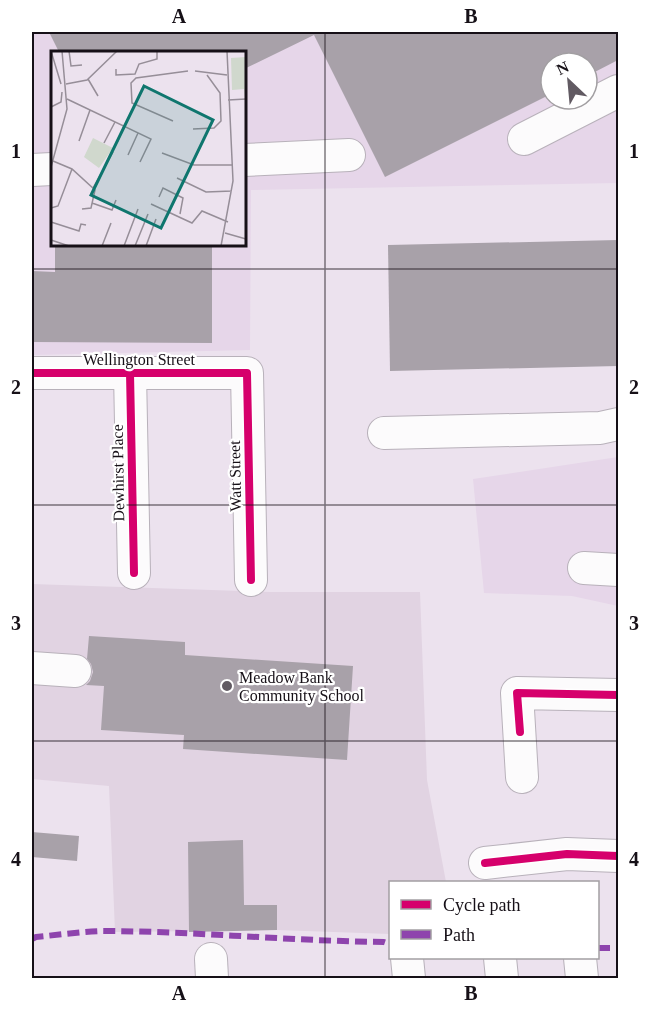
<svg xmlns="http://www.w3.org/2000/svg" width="650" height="1010" font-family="'Times New Roman',serif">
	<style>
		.built { fill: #e6d6e9; fill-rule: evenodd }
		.education { fill: #e1d3e2 }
		.building { fill: #a8a1a9 }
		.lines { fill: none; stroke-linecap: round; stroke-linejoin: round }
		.minor-casing { stroke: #b8b1ba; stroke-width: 34 }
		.minor { stroke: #fcfbfc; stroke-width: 32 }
		.quiet { stroke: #8e44ad; stroke-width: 6; stroke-dasharray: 12 6; stroke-linecap: butt }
		.cycleway-casing { stroke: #fff; stroke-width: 11 }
		.cycleway { stroke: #d6006c; stroke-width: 8 }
		.grid { fill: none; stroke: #161017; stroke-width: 1.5; stroke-opacity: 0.55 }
		.poi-dot { fill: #615a62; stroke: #fff; stroke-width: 2 }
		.labels { text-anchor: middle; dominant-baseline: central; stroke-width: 4.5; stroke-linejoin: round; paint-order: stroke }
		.street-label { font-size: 16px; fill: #161017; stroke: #fff }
		.poi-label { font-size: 16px; fill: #161017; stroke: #fff; text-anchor: start }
		.inset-road { fill: none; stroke: #968e98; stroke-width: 1.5 }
		.view { fill: #0f766e; fill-opacity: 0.15; stroke: #0f766e; stroke-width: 3 }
		.inset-edge { fill: none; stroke: #161017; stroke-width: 3 }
		.neatline { fill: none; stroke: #161017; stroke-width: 2 }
		.grid-label { font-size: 20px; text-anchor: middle; font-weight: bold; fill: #161017 }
	</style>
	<rect width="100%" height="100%" fill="#ece2ee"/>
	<g class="built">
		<path d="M32,32H618V183L251,190L250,350L32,355ZM52,52H244V244H52ZM551,63H587V99H551Z"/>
		<path d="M618,457V606L572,596L484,593L473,479Z"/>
	</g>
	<path class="education" d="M32,584L270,592H420L427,780L446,882H390V934L277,930L115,932L109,786L32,779Z"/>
	<g class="building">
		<path d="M49,32H618V60L587,76V63H551V94L385,177L314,35L244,69V52H59Z"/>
		<path d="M618,240V366L390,371L388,245Z"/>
		<path d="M55,244H212V343L32,342V271L55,272Z"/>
		<path d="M89,636L185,642V655L353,666L347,760L183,749L184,735L101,730L104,686L86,685L90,681L93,672L91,664L87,659Z"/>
		<path d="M32,832L79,836L77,861L32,857Z"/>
		<path d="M243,840L244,905H277V930L189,932L188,842Z"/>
	</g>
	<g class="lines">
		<defs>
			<g id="minor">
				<path d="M524,139L618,91"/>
				<path d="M244,160L349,155"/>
				<path d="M32,170L52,169"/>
				<path d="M32,373H247L251,580"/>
				<path d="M130,373L134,573"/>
				<path d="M384,433L600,428L618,424"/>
				<path d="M584,568L618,570"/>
				<path d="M32,668L75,671"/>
				<path d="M522,777L517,693L618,695"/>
				<path d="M485,863L567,854L618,856"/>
				<path d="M407,958L409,978"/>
				<path d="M500,958L502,978"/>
				<path d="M580,958L582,978"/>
				<path d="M211,959L212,978"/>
			</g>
		</defs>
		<use href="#minor" class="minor-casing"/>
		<use href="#minor" class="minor"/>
		<g class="quiet">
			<path d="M32,939L36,937C57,935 79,932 100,931C195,931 289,941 384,942L390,944"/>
			<path d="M598,948H618"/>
		</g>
		<defs>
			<g id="cycleway">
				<path d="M32,373H247L251,580"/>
				<path d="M130,373L134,573"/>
				<path d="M520,732L517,693L618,695"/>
				<path d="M485,863L567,854L618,856"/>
			</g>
		</defs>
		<use href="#cycleway" class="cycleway-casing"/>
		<use href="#cycleway" class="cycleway"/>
	</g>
	<path class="grid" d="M325,32V978M32,269H618M32,505H618M32,741H618"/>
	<circle class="poi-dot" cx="227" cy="686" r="6"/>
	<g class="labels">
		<g class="street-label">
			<text x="139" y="359">Wellington Street</text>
			<text transform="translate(118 473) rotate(-91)">Dewhirst Place</text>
			<text transform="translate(235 476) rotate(-91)">Watt Street</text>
		</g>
		<g class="poi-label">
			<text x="239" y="677">Meadow Bank<tspan x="239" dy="18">Community School</tspan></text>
		</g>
	</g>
	<g transform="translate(51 51)">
		<rect width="195" height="195" fill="#ece2ee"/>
		<path d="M195,6V46H194L193,38L181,39L180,7ZM42,87L62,97L48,117L33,106Z" fill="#d0d8cd"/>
		<path class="inset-road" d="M0,0L10,33M18,0L20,15L31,14M65,18V24L84,23L88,13L106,8V0M144,20L176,24M37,28L47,45M15,33L36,29L66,0M16,48L100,88L89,111M177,49L195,48M0,56L10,51L11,41M122,70L81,52L80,32L85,27L137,20M142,78L163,77L170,70L169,42L156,24M28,90L39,59M53,92L64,71M66,92L73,75M111,102L143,114H182M77,104L87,82M2,110L21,118L44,139L40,157L31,158M0,116L16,58L11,0M126,127L155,141L181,140M42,137L62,101M108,146L112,137L132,147L129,163M41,152L61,159L65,149M100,153L141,172L151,160L177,171M0,157L7,155L21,118M0,171L28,180L30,173L35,174M174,182L195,188M0,189L18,195M51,195L60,172M73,195L87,158M84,195L97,163M95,195L105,168M170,195L182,130L176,0"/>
		<path class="view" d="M93,35L162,69L110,177L40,144Z"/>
		<rect width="195" height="195" class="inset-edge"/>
	</g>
	<rect width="650" height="1010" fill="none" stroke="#ffffff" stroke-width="66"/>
	<rect x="389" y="881" width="210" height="78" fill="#ffffff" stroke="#a29fa2" stroke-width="1.5"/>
	<rect x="401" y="900" width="30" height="9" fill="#d6006c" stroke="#a29fa2" stroke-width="1.5"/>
	<text x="443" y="911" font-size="18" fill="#161017">Cycle path</text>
	<rect x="401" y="930" width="30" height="9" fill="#8e44ad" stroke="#a29fa2" stroke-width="1.5"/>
	<text x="443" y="941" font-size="18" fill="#161017">Path</text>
	<g transform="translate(569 81) rotate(334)"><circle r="28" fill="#ffffff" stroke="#a29fa2" stroke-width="1.5"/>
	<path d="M0-4.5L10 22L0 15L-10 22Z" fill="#615a62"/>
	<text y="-9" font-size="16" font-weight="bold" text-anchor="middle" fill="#161017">N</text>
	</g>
	<rect x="33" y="33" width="584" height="944" class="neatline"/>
	<g class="grid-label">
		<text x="179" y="23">A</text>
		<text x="471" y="23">B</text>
		<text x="16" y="158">1</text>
		<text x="634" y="158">1</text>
		<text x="16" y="394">2</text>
		<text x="634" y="394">2</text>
		<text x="16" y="630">3</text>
		<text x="634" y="630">3</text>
		<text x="16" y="866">4</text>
		<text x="634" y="866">4</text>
		<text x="179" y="1000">A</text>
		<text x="471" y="1000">B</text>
	</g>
</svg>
